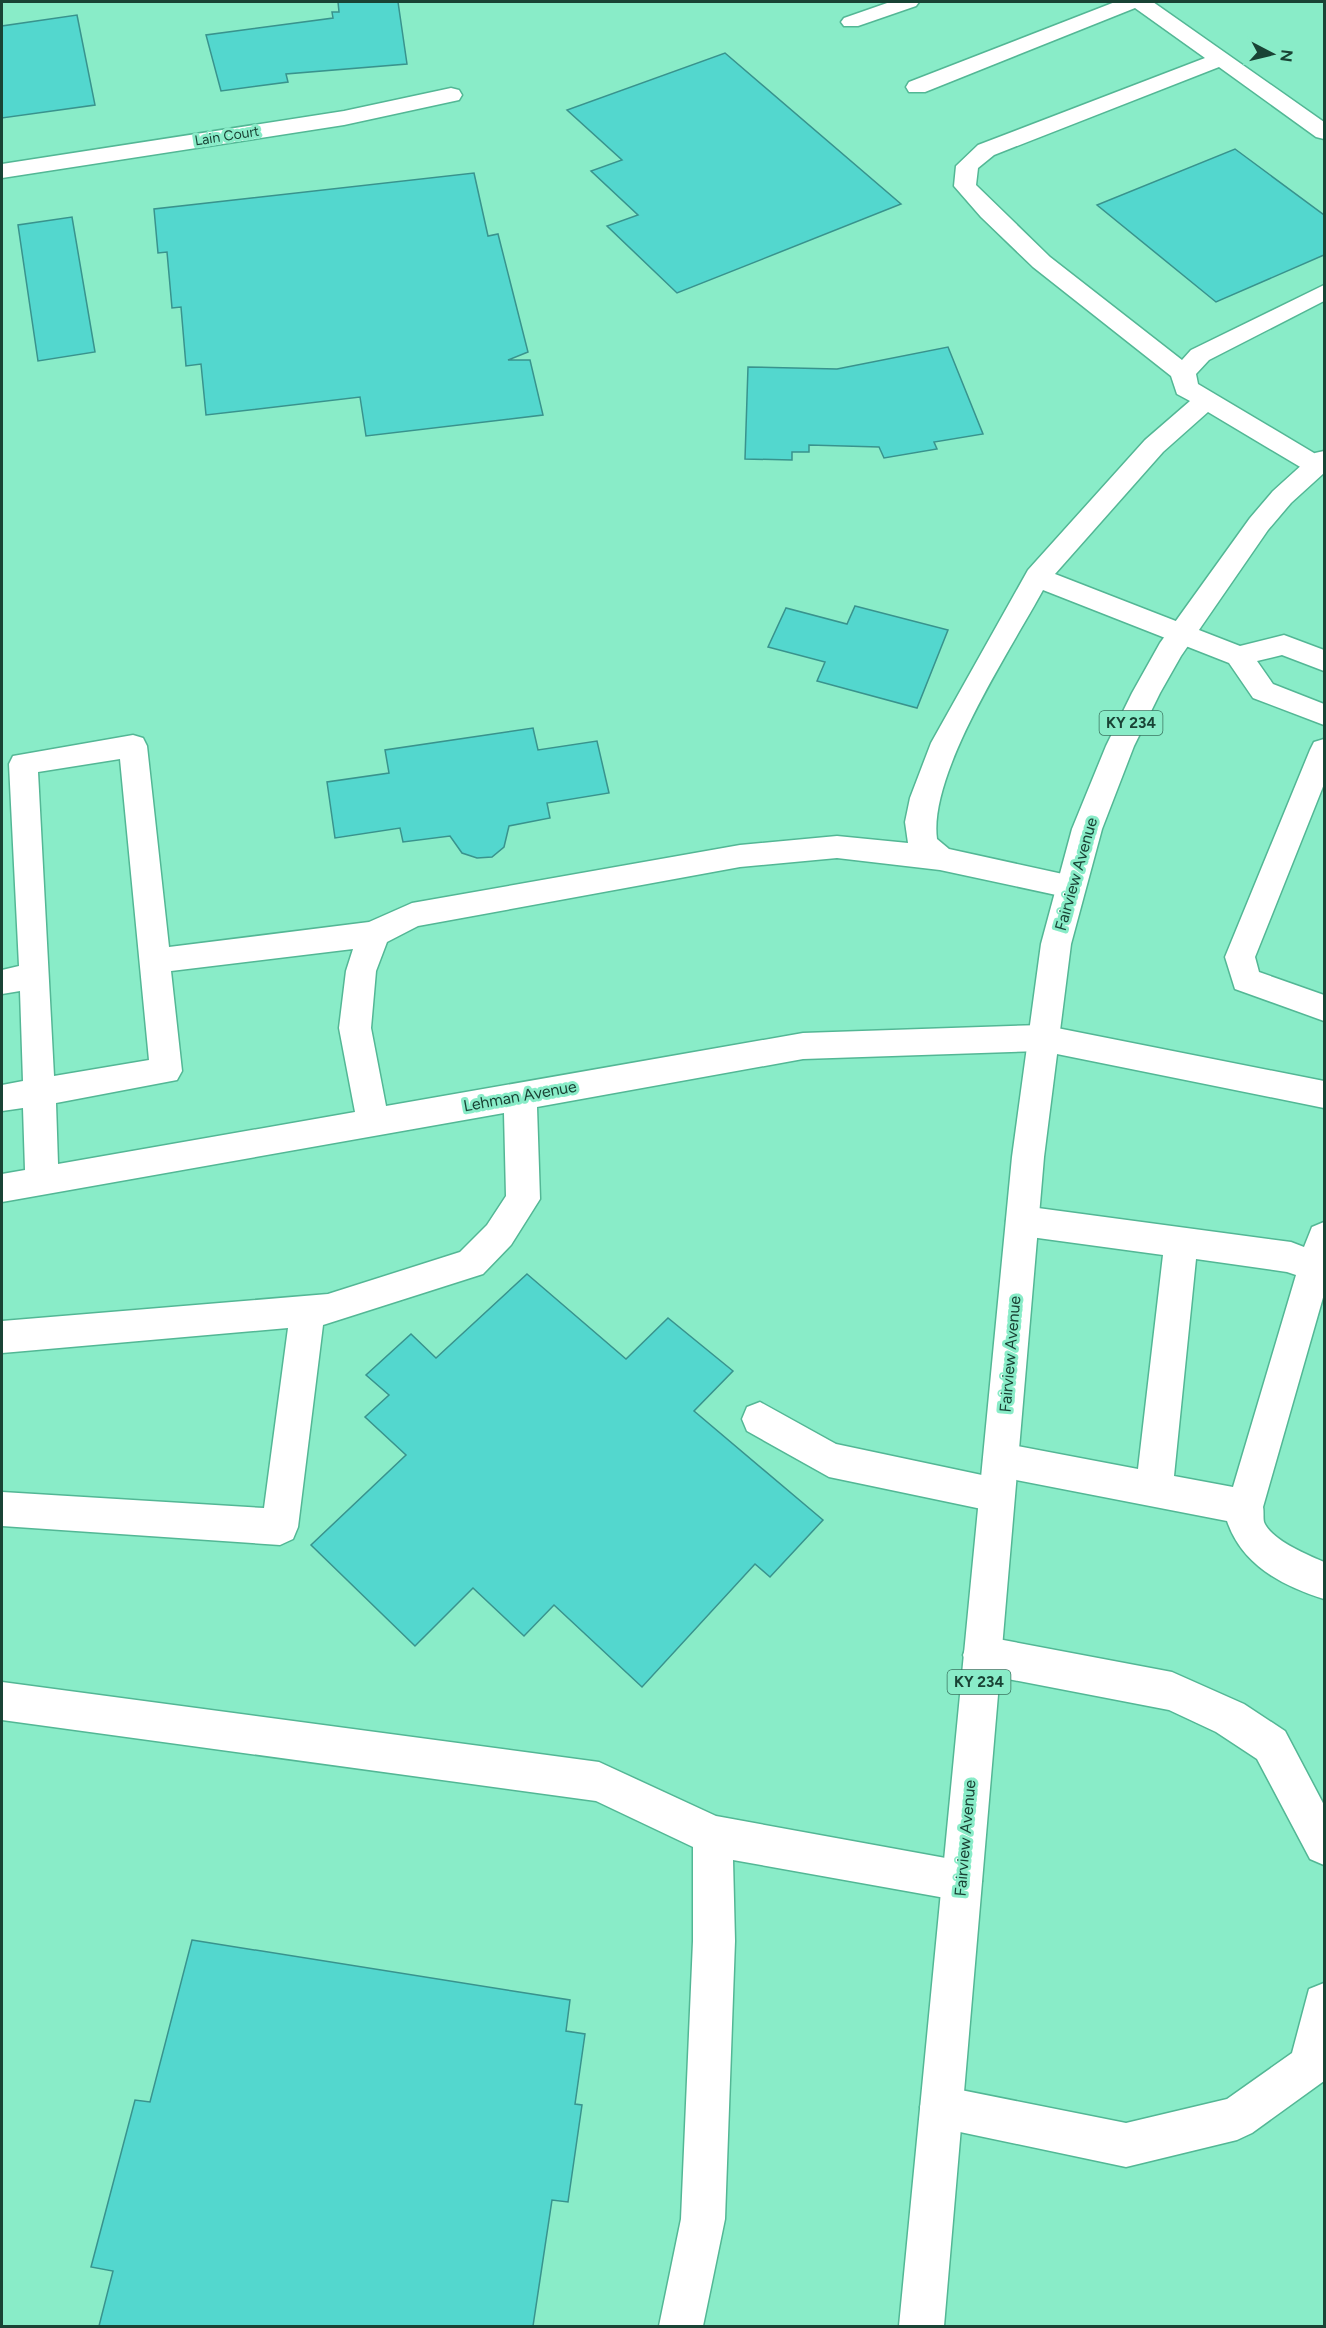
<svg xmlns="http://www.w3.org/2000/svg" width="1326" height="2328" font-family="Figtree,sans-serif">
	<style>
		.building { fill: #53d7ce; stroke: #39938d; stroke-width: 1.5 }
		.lines { fill: none; stroke-linecap: round; stroke-linejoin: round }
		.minor-casing { stroke: #53b795; stroke-width: 3 }
		.major-casing { stroke: #53b795; stroke-width: 3 }
		.minor { fill: #fff; fill-rule: evenodd }
		.major { fill: #fff; fill-rule: evenodd }
		.labels { text-anchor: middle; dominant-baseline: central; stroke-width: 6; stroke-linejoin: round; paint-order: stroke }
		.far-street-label { font-size: 14px; fill: #194335; stroke: #89ecc8 }
		.shield { fill: #89ecc8; stroke: #3b7661; stroke-width: 1.5 }
		.shield-label { font-size: 15px; font-weight: bold; fill: #194335 }
		.street-label { font-size: 16px; fill: #194335; stroke: #89ecc8 }
	</style>
	<rect width="100%" height="100%" fill="#89ecc8"/>
	<g class="building">
		<path d="M338,2H398L407,64L286,74L288,82L221,91L206,35L333,18L332,12H339Z"/>
		<path d="M77,15L95,105L2,118V26Z"/>
		<path d="M725,53L901,204L677,293L607,226L638,215L591,171L622,160L567,110Z"/>
		<path d="M1235,149L1324,215V255L1216,302L1097,205Z"/>
		<path d="M474,173L488,236L498,234L528,352L508,360H530L543,415L366,436L360,397L206,415L201,364L186,366L181,307L172,308L167,252L158,253L154,209Z"/>
		<path d="M72,217L95,352L38,361L18,225Z"/>
		<path d="M948,347L983,434L934,442L937,449L884,458L879,447L809,445V452H792V460L745,459L748,367L837,369Z"/>
		<path d="M855,606L948,630L917,708L817,681L825,662L768,647L786,608L847,624Z"/>
		<path d="M533,728L538,750L597,741L609,793L547,803L550,818L509,826L504,847L492,857L477,858L462,853L450,836L403,842L400,828L335,838L327,782L389,773L385,750Z"/>
		<path d="M527,1274L626,1359L668,1318L733,1371L694,1411L823,1520L770,1577L755,1564L642,1687L554,1605L524,1636L473,1588L415,1646L311,1545L406,1455L365,1417L389,1395L366,1375L411,1334L436,1358Z"/>
		<path d="M192,1940L570,2000L566,2031L585,2034L575,2104L582,2105L568,2202L552,2200L533,2326H99L113,2271L91,2267L135,2100L150,2102Z"/>
	</g>
	<g class="lines">
		<defs>
			<g id="minor">
				<path d="M890,2H919L916,6L858,26H844L841,22L844,18Z"/>
				<path d="M1115,2H1153L1324,122V139L1316,137L1219,67L994,155L978,168L976,185L1050,257L1182,360L1191,350L1324,285V301L1209,360L1196,374L1198,384L1324,459V471L1316,474L1307,471L1208,412L1163,452L1055,574L1240,646L1284,635L1324,650V671L1282,655L1257,661L1273,684L1324,704V725L1253,698L1229,663L1043,590C1011,649 928,774 937,839L949,849L1081,878L1085,886L1081,894L1070,898L940,870L837,858L740,867L418,926L387,942L376,971L371,1028L386,1106L803,1033L1042,1025L1324,1081V1108L1042,1051L803,1059L537,1107L540,1199L511,1245L483,1274L323,1325L298,1527L293,1539L280,1545L2,1526V1492L264,1508L288,1328L2,1353V1321L328,1294L460,1252L487,1225L506,1196L504,1113L2,1202V1174L25,1170L23,1108L2,1111V1085L23,1081L20,991L2,994V970L19,966L9,764L13,756L133,735L143,738L147,746L169,947L369,922L412,903L740,845L837,836L908,843L905,822L910,798L931,743L1028,570L1145,440L1190,401L1177,394L1171,376L1033,267L981,217L954,186L956,166L978,145L1205,58L1135,8L925,92H909L906,87L909,82ZM120,759L149,1060L54,1076L38,772ZM353,949L346,971L339,1028L355,1112L58,1164L56,1103L177,1080L182,1071L171,971Z"/>
				<path d="M451,88L459,90L462,95L459,100L344,125L2,178V164L344,111Z"/>
				<path d="M1324,739V784L1255,957L1259,972L1324,995V1021L1235,989L1225,957L1310,750L1314,742Z"/>
				<path d="M1023,1206L1291,1242L1304,1247L1312,1227L1324,1222V1294L1263,1507C1264,1511 1263,1518 1264,1522C1271,1540 1308,1555 1324,1562V1599C1282,1586 1242,1565 1227,1521L1001,1477L988,1472L983,1460L988,1448L1001,1443L1138,1469L1163,1255L1023,1236L1011,1231L1006,1221L1011,1211ZM1196,1259L1287,1272L1296,1275L1233,1487L1174,1476Z"/>
				<path d="M760,1402L836,1444L996,1478L1009,1483L1014,1495L1009,1507L996,1512L829,1477L747,1431L742,1419L747,1407Z"/>
				<path d="M982,1636L1172,1672L1244,1704L1285,1731L1324,1805V1865L1310,1859L1257,1759L1216,1732L1169,1710L982,1674L968,1668L963,1655L968,1642Z"/>
				<path d="M2,1682L599,1762L716,1816L962,1861L976,1867L982,1881L976,1895L962,1901L733,1860L735,1941L725,2219L703,2326H659L681,2219L693,1941V1847L596,1801L2,1720Z"/>
				<path d="M1324,1983V2081L1252,2133L1237,2140L1126,2167L941,2128L926,2122L920,2107L926,2092L941,2086L1126,2123L1227,2099L1292,2053L1309,1989Z"/>
			</g>
			<path id="major" d="M1324,451V473L1291,503L1268,530L1181,656L1160,693L1134,746L1102,829L1071,944L1044,1157L944,2326H899L1012,1157L1041,944L1072,829L1106,746L1132,693L1160,643L1250,518L1273,491L1315,453Z"/>
		</defs>
		<use href="#minor" class="minor-casing"/>
		<use href="#major" class="major-casing"/>
		<use href="#minor" class="minor"/>
		<use href="#major" class="major"/>
	</g>
	<g class="labels">
		<g class="far-street-label">
			<text transform="translate(227 136) rotate(-9)">Lain Court</text>
		</g>
		<g class="shield">
			<rect x="1099.5" y="711" width="63" height="24" rx="4.5"/>
			<rect x="947.5" y="1670" width="63" height="24" rx="4.5"/>
		</g>
		<g class="shield-label">
			<text x="1131" y="723">KY 234</text>
			<text x="979" y="1682">KY 234</text>
		</g>
		<g class="street-label">
			<text transform="translate(1076 874) rotate(-74)">Fairview Avenue</text>
			<text transform="translate(520 1096) rotate(-10)">Lehman Avenue</text>
			<text transform="translate(1010 1354) rotate(-85)">Fairview Avenue</text>
			<text transform="translate(965 1838) rotate(-85)">Fairview Avenue</text>
		</g>
	</g>
	<rect width="1326" height="2328" fill="none" stroke="#194335" stroke-width="6"/>
	<g transform="translate(1272 54) rotate(97)" stroke="#89ecc8" stroke-width="4.5" paint-order="stroke">
	<path d="M0-4.5L10 22L0 15L-10 22Z" fill="#194335"/>
	<text y="-9" font-size="16" font-weight="bold" text-anchor="middle" fill="#194335">N</text>
	</g>
</svg>
